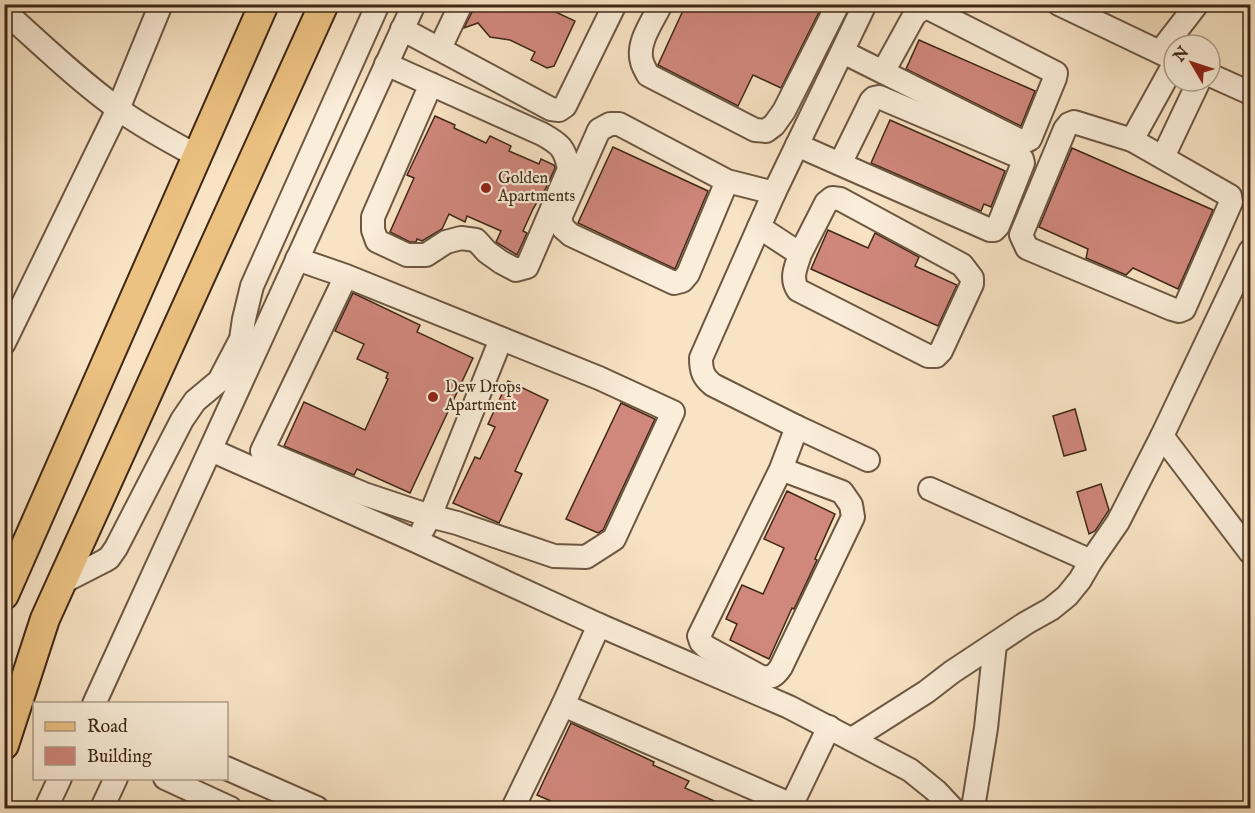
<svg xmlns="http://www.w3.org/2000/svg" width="1255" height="813" font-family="'IM FELL English',serif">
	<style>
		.building { fill: #d0877c; stroke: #3f2816; stroke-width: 1.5 }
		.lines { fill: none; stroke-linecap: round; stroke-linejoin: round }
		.minor-casing { stroke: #6d5742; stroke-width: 26 }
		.major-casing { stroke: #3f2816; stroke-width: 32 }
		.minor { stroke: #faedd9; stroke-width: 22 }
		.major { stroke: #ecc282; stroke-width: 28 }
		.poi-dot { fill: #8f2418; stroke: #faedd9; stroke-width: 2 }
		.labels { text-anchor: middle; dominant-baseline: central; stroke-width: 4.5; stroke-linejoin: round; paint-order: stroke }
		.poi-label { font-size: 16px; fill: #3f2816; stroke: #faedd9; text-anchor: start }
	</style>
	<rect width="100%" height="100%" fill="#f8e3c4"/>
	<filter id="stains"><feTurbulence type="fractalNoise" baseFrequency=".00333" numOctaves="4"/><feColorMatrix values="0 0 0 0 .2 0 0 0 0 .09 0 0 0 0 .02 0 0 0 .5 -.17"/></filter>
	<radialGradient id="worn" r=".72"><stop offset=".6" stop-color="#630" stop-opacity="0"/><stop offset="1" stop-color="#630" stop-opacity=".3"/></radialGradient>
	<g class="building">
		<path d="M474,4H539L575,21L554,66L547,68L531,60L535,52L510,40L490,37L478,23L464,28L473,10Z"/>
		<path d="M686,4H823L781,88L753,75L738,106L658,65Z"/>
		<path d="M919,40L1035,91L1021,126L906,69Z"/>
		<path d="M435,116L455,125L454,128L486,143L490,136L511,146L509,151L539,164L541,159L554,165L555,168L544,192H543L533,209L523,231L527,233L517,255L496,242L501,231L467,216L465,222L449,214L442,229L422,241L417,239L416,242H410L390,232L414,178L407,175Z"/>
		<path d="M890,120L1005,171L991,207L984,204L981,211L871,163Z"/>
		<path d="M613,147L708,191L675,269L578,223Z"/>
		<path d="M1072,148L1213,210L1178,289L1133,268L1126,275L1086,258L1088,249L1039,227Z"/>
		<path d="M828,230L868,248L875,233L919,257L915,266L957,285L938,326L811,269Z"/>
		<path d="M353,293L420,325L417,332L473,358L410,493L357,469L354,475L284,446L304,402L365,430L388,379L386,378L388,373L357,359L364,344L335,331Z"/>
		<path d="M508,381L548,400L515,471L522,474L499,523L453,503L475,457L480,459L495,427L488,424Z"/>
		<path d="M621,403L655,419L603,530L598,533L566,519Z"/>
		<path d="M1075,409L1086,450L1064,456L1053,416Z"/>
		<path d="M1101,484L1109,510L1095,531L1089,534L1077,492Z"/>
		<path d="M787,491L835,514L815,559L817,560L794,609L792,608L769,659L730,640L737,624L726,619L742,585L763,594L784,548L764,539Z"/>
		<path d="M571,723L654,762L653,765L689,781L685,788L730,808H567L537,795Z"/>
	</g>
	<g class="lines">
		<defs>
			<g id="minor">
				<path d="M661,4C653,21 636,43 642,62C643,66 646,71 648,75L755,130L766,131L774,125L784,111L838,4"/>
				<path d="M865,4L774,193L701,358C701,371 703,377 713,385L797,427L868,460"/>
				<path d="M1059,4L1174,59"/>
				<path d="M4,11C41,44 77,79 117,108C142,127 170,141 197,156"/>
				<path d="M402,29L551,109L559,110L565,106L615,4"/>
				<path d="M440,48L461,4"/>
				<path d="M843,52L1021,141H1026L1030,139L1055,78L1056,73L928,8L921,10L915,14L883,72"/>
				<path d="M1160,52L1197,4"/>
				<path d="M386,64L542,134C560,144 565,148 569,169L527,267L516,270L501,262L487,252L476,240L461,238L446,242L426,255H407L377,241L373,230V217L431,84"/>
				<path d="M1210,75L1250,93"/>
				<path d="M1074,122L1132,140L1230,196L1231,202L1184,309L1179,311L1172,309L1027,248L1021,235L1065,129L1069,124Z"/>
				<path d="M1132,140L1174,64"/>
				<path d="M797,145L840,164L871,101L874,98L879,97L1018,156L1022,159L1023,163L998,226L994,230H990L840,164"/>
				<path d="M1163,157L1199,81"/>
				<path d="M727,181L688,274L682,281L674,283L571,235L563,228L560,218L599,130L610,124H619L727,181L774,193"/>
				<path d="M759,227L800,254C796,267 790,278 798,290L928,356H936L941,351L972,284V278L962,265L840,199L832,198L826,203L800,254"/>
				<path d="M297,259L346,276L262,451L364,494L430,516L457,523L554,556L586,557L614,539L673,412L599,378L346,276"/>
				<path d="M4,343L118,109L161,4"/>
				<path d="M1162,436L1250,552"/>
				<path d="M211,450L416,541L599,625L789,707L910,770L936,791L952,808"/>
				<path d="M781,469L842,492L851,505L853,517L781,667C775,676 772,678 761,677L706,647L701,642L699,636L781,469L797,427"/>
				<path d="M930,489L1091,561"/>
				<path d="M423,529L430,516L501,339"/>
				<path d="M63,582L104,561L109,558L116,548L182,420L195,401L219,381L241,339L244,319L252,286L378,4"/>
				<path d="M94,704L414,4"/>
				<path d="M563,705L792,805"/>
				<path d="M852,739L926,692L952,672L1026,623L1051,609L1067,596L1080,580L1091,561L1118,522L1162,436L1250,251"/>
				<path d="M226,768L317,808"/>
				<path d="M165,778L230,808"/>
				<path d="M46,808L60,778"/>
				<path d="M102,808L116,778"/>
				<path d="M513,808L563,705L599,625"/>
				<path d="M790,808L829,727"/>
				<path d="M973,808L986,728L995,644"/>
			</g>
			<g id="major">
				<path d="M4,595L264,4"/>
				<path d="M4,745L45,619L324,4"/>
			</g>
		</defs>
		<use href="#minor" class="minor-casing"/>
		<use href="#major" class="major-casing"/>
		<use href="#minor" class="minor"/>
		<use href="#major" class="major"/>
	</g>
	<g class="poi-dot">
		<circle cx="486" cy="188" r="6"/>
		<circle cx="433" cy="397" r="6"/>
	</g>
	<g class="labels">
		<g class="poi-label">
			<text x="498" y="179">Golden<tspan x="498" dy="18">Apartments</tspan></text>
			<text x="445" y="388">Dew Drops<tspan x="445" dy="18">Apartment</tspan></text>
		</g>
	</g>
	<rect width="1255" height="813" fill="none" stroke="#f8e3c4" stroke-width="24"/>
	<rect x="6" y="6" width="1243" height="801" fill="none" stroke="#3f2816" stroke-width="3"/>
	<rect x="12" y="12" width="1231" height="789" fill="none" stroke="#3f2816" stroke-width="1.5"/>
	<rect x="33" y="702" width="195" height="78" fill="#faedd9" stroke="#af9e8b" stroke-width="1.5"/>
	<rect x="45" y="722" width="30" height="9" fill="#ecc282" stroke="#af9e8b" stroke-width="1.5"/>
	<text x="87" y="732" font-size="18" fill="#3f2816">Road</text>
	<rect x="45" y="747" width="30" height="18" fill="#d0877c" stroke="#af9e8b" stroke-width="1.5"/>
	<text x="87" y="762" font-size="18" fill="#3f2816">Building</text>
	<g transform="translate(1192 63) rotate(309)"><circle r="28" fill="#faedd9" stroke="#af9e8b" stroke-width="1.5"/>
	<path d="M0-4.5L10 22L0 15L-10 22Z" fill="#8f2418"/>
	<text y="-9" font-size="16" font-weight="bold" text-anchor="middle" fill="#3f2816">N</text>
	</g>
	<rect width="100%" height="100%" filter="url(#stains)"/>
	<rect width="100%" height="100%" fill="url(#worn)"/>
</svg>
